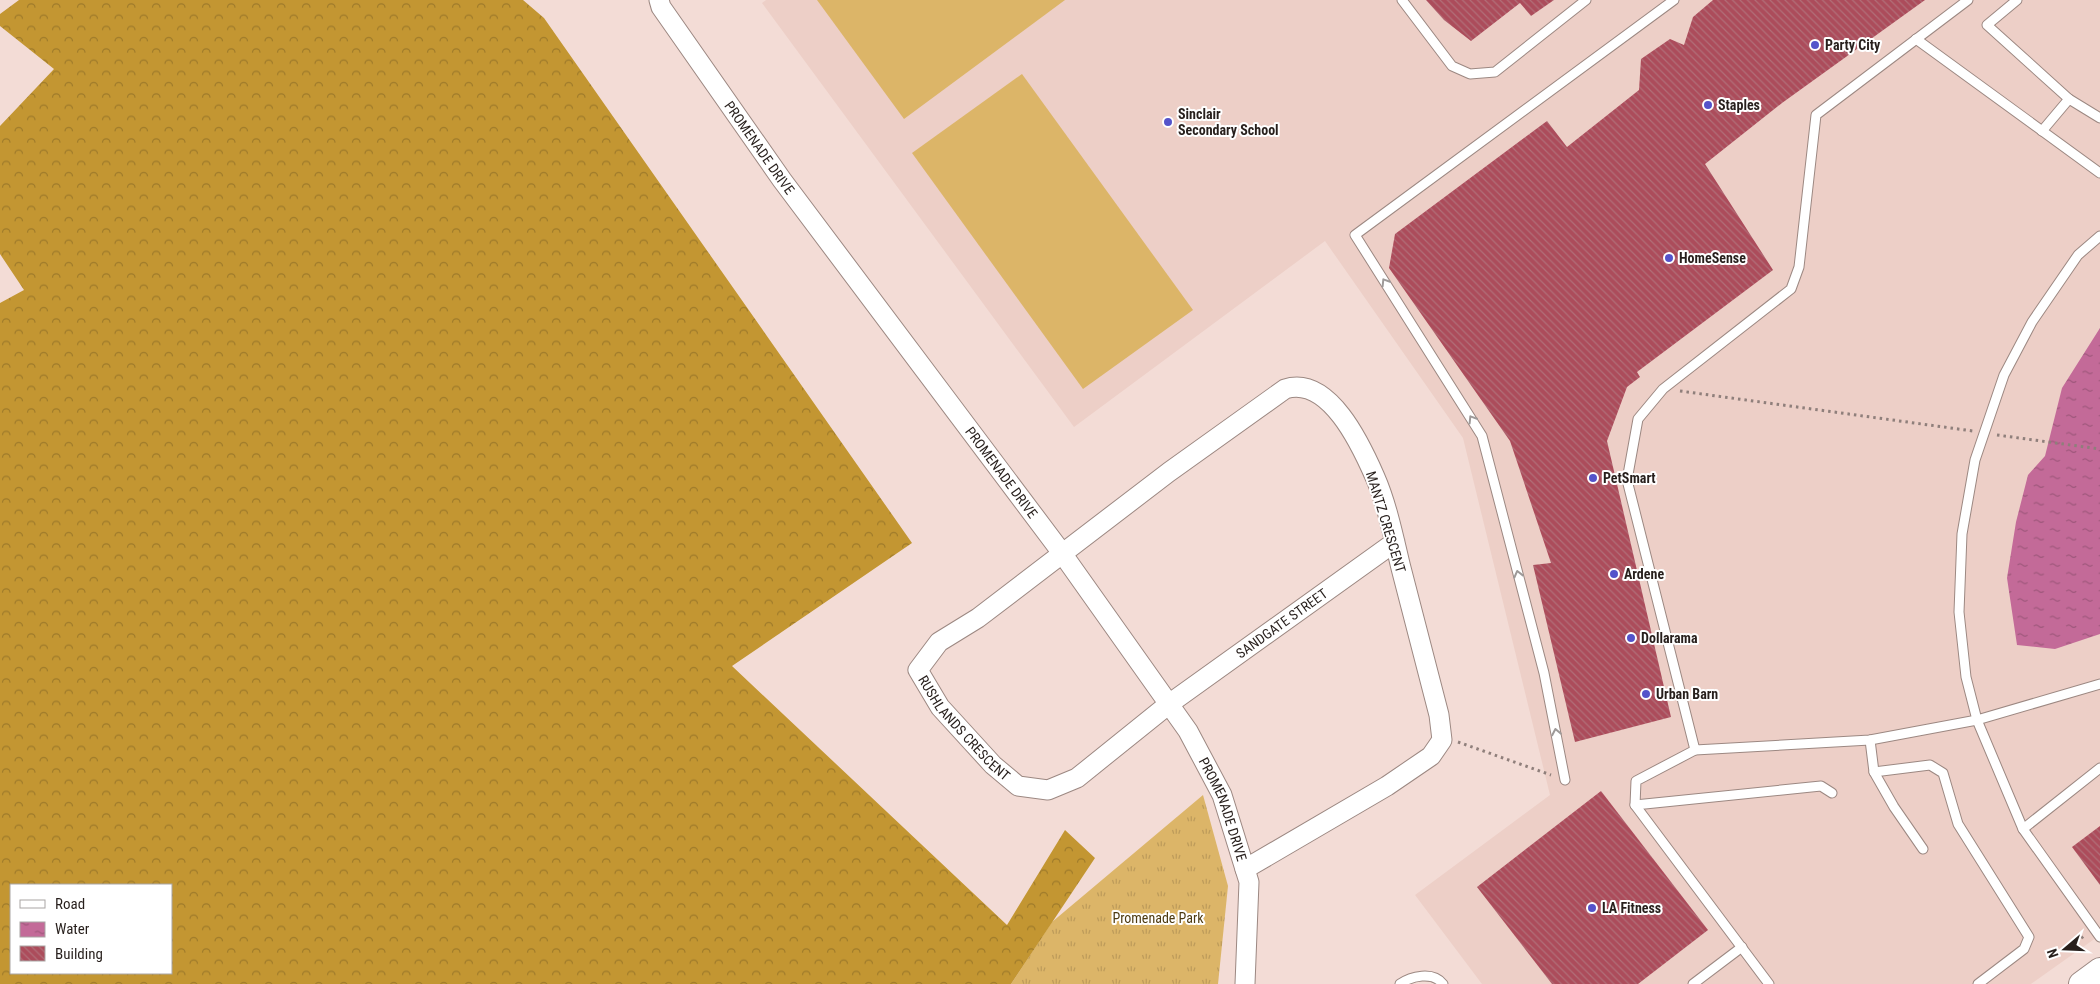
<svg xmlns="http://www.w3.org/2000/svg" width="2100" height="984" font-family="'Roboto Condensed',sans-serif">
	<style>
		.built { fill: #edcfc7 }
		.grass { fill: url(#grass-tufts) }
		.forest { fill: url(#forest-crowns); fill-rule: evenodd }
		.garden { fill: #dcb568 }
		.water { fill: url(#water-ripples) }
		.building { fill: url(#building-back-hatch) }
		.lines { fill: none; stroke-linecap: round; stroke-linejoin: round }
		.service-casing { stroke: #9c8882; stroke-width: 11 }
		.minor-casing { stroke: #9c8882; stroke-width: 21 }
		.tertiary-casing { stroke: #9c8882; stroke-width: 26 }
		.path { stroke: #8f7f7b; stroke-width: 3; stroke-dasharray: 2.5 4; stroke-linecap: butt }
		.service { stroke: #fff; stroke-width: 9 }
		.minor { stroke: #fff; stroke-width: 19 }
		.tertiary { stroke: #fff; stroke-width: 24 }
		.oneway { stroke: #9e9a99 }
		.poi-dot { fill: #5453ca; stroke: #fff; stroke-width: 2 }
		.labels { text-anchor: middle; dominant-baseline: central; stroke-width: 4; stroke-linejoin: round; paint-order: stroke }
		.poi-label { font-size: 14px; font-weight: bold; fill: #271f1c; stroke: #fff; text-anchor: start }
		.street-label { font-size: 14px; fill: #271f1c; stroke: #fff }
		.park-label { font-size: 14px; fill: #4d3a11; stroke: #fff }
	</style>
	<defs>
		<pattern id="grass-tufts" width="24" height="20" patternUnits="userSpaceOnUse" patternTransform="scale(1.25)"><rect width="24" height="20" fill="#dcb568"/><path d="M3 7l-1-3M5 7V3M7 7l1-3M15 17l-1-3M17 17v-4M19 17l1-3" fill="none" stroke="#bd9b5a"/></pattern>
		<pattern id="forest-crowns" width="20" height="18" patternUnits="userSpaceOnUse" patternTransform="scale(1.25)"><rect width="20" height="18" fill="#c39632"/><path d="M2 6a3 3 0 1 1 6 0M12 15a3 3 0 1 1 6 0" fill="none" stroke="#9e7a2a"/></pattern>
		<pattern id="water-ripples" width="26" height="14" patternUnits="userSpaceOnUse" patternTransform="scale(1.25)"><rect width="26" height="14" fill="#c36a98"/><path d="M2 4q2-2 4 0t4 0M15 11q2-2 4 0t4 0" fill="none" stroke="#9e577b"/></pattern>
		<pattern id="building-back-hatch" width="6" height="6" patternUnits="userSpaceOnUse" patternTransform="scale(1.25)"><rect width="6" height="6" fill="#ac4c5b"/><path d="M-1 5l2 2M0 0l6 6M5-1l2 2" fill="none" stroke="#b16e78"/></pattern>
	</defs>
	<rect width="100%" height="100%" fill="#f3dcd6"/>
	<path class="built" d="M766,0H2100V935L2031,984H1482L1415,895L1550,795L1463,438L1325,241L1074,427L762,3Z"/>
	<path class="grass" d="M1203,795L1228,886L1218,984H1011L1052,922Z"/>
	<path class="forest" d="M19,0H523L544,18L912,543L732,666L1007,925L1065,830L1095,858L1011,984H0V303L24,290L0,254V126L54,69L0,26V14ZM11,885H171V973H11Z"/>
	<g class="garden">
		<path d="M817,0H1065L904,119Z"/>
		<path d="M1022,74L1193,310L1083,389L912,153Z"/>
	</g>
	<path class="water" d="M2100,328V634L2055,649L2017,645L2007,578L2016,522L2028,475L2045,456L2062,388Z"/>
	<g class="building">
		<path d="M1426,0H1554L1531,16L1520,3L1471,41L1444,20Z"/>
		<path d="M1713,0H1925L1782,103L1705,164L1773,270L1637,372L1640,377L1627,387L1607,441L1671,717L1575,742L1533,565L1551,563L1510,441L1389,268L1395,234L1547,121L1567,147L1639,90L1641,59L1670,39L1684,45L1693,17Z"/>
		<path d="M1601,791L1708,930L1638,984H1552L1477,887Z"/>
		<path d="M2100,826V885L2072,847Z"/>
	</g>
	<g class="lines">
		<defs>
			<g id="service">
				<path d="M1402,0L1452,66L1470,74L1495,72L1586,0"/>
				<path d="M1968,0L1816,115L1799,267L1791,289L1663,389L1638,419L1627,480L1695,750L1870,740L1977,720L2100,684"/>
				<path d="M2017,0L1987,25L2069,99"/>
				<path d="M1916,39L2100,173"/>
				<path d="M2042,131L2069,99L2100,118"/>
				<path d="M2100,236L2078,255L2032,322L2004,375L1975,460L1962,534L1959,612L1966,677L1977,720L2023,829L2100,937"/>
				<path d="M1870,740L1874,772L1894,807L1923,849"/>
				<path d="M1695,750L1636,781L1635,805L1769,984"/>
				<path d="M1874,772L1930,765L1943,773L1958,824L2029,937L2024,949L1978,984"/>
				<path d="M1565,780L1544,673L1482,436L1355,235L1674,0"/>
				<path d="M1635,805L1821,786L1832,793"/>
				<path d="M2023,829L2100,768"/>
				<path d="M1400,984C1411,976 1433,971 1443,984"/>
				<path d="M1693,984L1742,947"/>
			</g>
			<g id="minor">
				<path id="s1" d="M659,0L661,7L782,180L1059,549L1188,731L1222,795L1249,882L1245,984"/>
				<path id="s2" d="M1245,869L1387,786L1431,756L1442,740L1439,715C1426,666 1414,617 1401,568C1394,539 1387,504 1375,477C1361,445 1329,375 1285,389L1169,472L978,618L939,642L918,670L940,707L993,765L1018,786L1048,790L1077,778L1169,704L1395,542"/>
			</g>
			<path id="tertiary" d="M2081,984L2100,970"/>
		</defs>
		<use href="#service" class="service-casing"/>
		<use href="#minor" class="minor-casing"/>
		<use href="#tertiary" class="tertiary-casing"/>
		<g class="path">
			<path d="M1680,391L1973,431"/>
			<path d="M1997,435L2100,449"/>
			<path d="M1458,742L1551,775"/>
			<path d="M2076,942L2084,936"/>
		</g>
		<use href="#service" class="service"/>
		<use href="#minor" class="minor"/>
		<use href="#tertiary" class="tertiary"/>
	</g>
	<defs><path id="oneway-chevron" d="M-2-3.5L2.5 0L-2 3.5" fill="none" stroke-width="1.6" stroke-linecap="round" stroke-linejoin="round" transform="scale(1.25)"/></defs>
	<g class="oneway">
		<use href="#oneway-chevron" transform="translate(1385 282) rotate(-122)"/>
		<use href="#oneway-chevron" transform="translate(1472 419) rotate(-122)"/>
		<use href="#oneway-chevron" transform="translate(1518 574) rotate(-104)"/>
		<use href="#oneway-chevron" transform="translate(1556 732) rotate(-101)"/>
	</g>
	<g class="poi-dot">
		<circle cx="1815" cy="45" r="5"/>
		<circle cx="1708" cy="105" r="5"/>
		<circle cx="1168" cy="122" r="5"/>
		<circle cx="1669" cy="258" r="5"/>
		<circle cx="1593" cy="478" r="5"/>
		<circle cx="1614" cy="574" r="5"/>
		<circle cx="1631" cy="638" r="5"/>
		<circle cx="1646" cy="694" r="5"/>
		<circle cx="1592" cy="908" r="5"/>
	</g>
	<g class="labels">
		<g class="poi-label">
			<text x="1825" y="45">Party City</text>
			<text x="1718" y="105">Staples</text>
			<text x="1178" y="114">Sinclair<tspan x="1178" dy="16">Secondary School</tspan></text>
			<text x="1679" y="258">HomeSense</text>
			<text x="1603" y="478">PetSmart</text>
			<text x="1624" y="574">Ardene</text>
			<text x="1641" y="638">Dollarama</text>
			<text x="1656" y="694">Urban Barn</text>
			<text x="1602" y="908">LA Fitness</text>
		</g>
		<g class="street-label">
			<text stroke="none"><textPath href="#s1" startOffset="179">PROMENADE DRIVE</textPath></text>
			<text stroke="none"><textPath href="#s1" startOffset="584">PROMENADE DRIVE</textPath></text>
			<text transform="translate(1386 522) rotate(73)">MANTZ CRESCENT</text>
			<text stroke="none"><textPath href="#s2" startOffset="1582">SANDGATE STREET</textPath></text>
			<text stroke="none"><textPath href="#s2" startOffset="1184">RUSHLANDS CRESCENT</textPath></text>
			<text stroke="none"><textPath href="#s1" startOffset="989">PROMENADE DRIVE</textPath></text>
		</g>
		<g class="park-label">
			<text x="1158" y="918">Promenade Park</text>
		</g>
	</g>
	<rect x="10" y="884" width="162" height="90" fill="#ffffff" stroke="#a9a5a4"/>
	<rect x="20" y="900" width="25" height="8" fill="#ffffff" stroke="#a9a5a4"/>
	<text x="55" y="909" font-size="15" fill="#271f1c">Road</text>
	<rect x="20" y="922" width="25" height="15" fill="url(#water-ripples)" stroke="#a9a5a4"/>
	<text x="55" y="934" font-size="15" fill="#271f1c">Water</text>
	<rect x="20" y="946" width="25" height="15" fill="url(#building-back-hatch)" stroke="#a9a5a4"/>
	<text x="55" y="959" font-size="15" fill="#271f1c">Building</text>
	<g transform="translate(2065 949) rotate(251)" stroke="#ffffff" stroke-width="4" paint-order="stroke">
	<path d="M0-4L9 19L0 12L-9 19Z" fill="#271f1c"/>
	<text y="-8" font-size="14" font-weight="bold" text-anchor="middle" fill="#271f1c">N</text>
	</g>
</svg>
